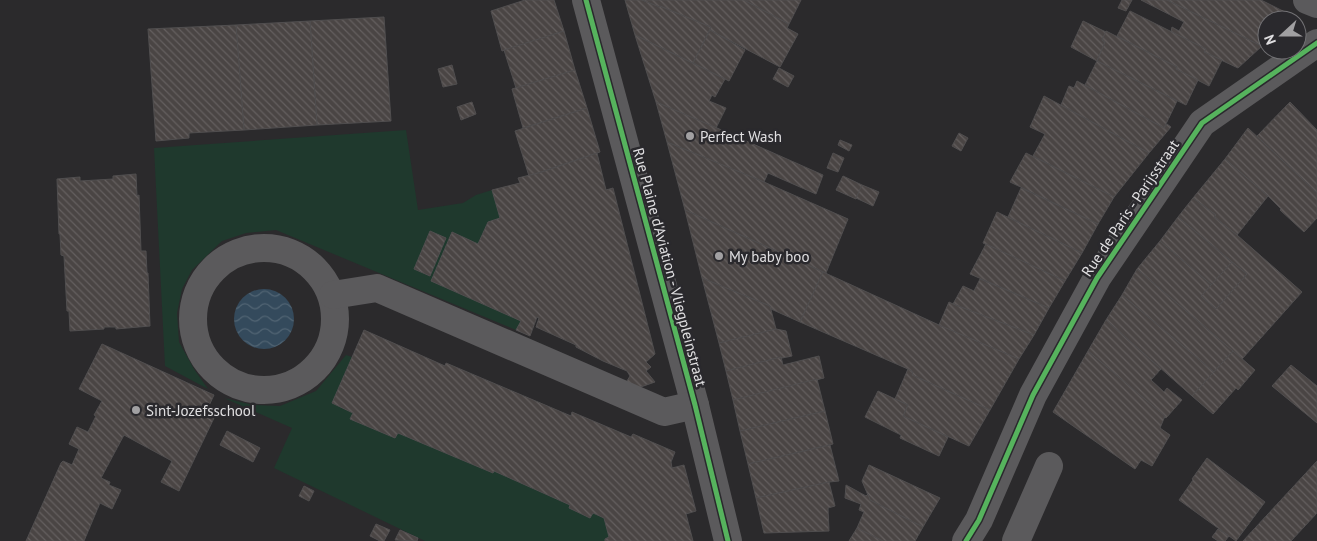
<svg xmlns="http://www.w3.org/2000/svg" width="1317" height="541" font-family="'PT Sans',sans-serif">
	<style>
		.garden { fill: #1f392d; fill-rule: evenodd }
		.water { fill: url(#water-waves) }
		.building { fill: url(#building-back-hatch); stroke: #504e4f }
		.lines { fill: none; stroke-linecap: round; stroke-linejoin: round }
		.minor { stroke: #5b5a5c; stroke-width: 28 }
		.cycleway-casing { stroke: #2a292d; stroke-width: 8 }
		.cycleway { stroke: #56b35d; stroke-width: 5 }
		.poi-dot { fill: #a1a0a2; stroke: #2a292d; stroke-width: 2 }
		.labels { text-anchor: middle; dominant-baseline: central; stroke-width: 5; stroke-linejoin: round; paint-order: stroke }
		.poi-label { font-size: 15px; fill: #e0dfe1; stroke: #2a292d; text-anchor: start }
		.street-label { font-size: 15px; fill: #e0dfe1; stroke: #2a292d }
	</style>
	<defs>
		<pattern id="water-waves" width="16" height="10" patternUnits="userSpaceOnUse" patternTransform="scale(1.25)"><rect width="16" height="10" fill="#344a5c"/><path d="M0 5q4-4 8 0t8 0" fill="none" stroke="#516473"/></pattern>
		<pattern id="building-back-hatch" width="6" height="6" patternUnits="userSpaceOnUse" patternTransform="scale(1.25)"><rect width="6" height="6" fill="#4a4544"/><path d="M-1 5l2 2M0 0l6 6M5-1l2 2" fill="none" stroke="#645f5f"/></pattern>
	</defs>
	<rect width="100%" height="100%" fill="#2b2a2c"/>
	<g class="garden">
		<path d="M406,130L418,210L463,203L476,195L492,190L500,218L488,222L478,244L452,232L431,281L521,321L516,330L276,230L246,233L222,241L192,270L182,289L177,313L179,342L194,369L208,389L165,366L154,148ZM430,232L446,238L430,276L414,269Z"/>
		<path d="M346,355L352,357L332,403L353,413L351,419L395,438L398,433L493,473L494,471L570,505L569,508L590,518L593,513L604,518L609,537L605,539V541H425L274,468L292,428L224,398L253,405L280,406L316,391Z"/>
	</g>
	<circle class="water" cx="264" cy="319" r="30"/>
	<g class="building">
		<path d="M525,0H554L564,31L502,51L491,11Z"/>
		<path d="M625,0H642L660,7V6L711,27L693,63L635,35Z"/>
		<path d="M642,0H744L789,24L787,28L798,34L780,67L710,30L711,27L660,6V7Z"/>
		<path d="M744,0H801L789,24Z"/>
		<path d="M1122,0H1132L1126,11L1118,8Z"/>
		<path d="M1141,0H1167L1262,46L1238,68L1204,52L1206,49L1171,32L1172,27L1179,31L1184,22Z"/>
		<path d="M1167,0H1261L1301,20L1297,23V20H1267V42L1262,46Z"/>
		<path d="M1130,11L1206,49L1204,52L1222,60L1209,86L1176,69L1177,67L1117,36Z"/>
		<path d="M384,17L391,121L317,125L310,21Z"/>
		<path d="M310,21L317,125L244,130L236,25Z"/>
		<path d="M1083,21L1106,32L1102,40L1105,42L1097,61L1071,47Z"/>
		<path d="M236,25L244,130L189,133V138L156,141L148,29Z"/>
		<path d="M710,30L745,50L729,81L693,63Z"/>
		<path d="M564,31L575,70L516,88L504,50Z"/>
		<path d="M1106,31L1177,67L1176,69L1198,80L1186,105L1097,61L1105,42L1102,40Z"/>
		<path d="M635,35L725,79L715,97L712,95L709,101L726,108L716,128L656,102Z"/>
		<path d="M1097,61L1177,101L1164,128L1085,85Z"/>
		<path d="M452,65L457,84L443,87L438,69Z"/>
		<path d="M779,68L794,76L788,87L773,79Z"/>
		<path d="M575,70L587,108L523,128L512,89Z"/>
		<path d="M1077,81L1164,128L1167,124L1171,127L1149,153L1061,105L1069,86L1074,88Z"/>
		<path d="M1044,96L1149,153L1114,197L1033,156L1045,134L1030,127Z"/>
		<path d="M472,102L476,114L461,120L457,107Z"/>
		<path d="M656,102L717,128L823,175L816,194L768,173L764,182L667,142Z"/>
		<path d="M1290,102L1317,130V193L1257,136Z"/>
		<path d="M587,108L600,152L529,176L515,131Z"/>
		<path d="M1248,128L1317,193V218L1304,232L1280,210L1281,209L1268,196L1225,159Z"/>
		<path d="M959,133L968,138L961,151L952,146Z"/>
		<path d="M840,140L852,145L849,151L838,145Z"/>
		<path d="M667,142L764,182L848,219L826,273L685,210Z"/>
		<path d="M597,153L606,190L613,188L655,354L646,362L651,367L646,371L655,382L632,390L627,381L630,376L627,371L603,361L576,347V345L536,327L539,318L537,317L530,336L516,330L521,321L431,281L452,232L478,244L488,222L500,218L492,190L520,183L518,178L542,172Z"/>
		<path d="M833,153L844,158L838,172L827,168Z"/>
		<path d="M1026,153L1114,197L1098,224L1010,182Z"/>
		<path d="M1225,159L1268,196L1237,235L1214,217L1216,215L1193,198Z"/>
		<path d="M136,174L137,196L139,195L141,251H146L147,273H148L150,326L116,329V327H104V329L70,331L69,311H67L64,256L61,255L60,234H59L57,179L80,177V181L113,179V176Z"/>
		<path d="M843,176L862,185L856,199L836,190Z"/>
		<path d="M862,185L879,192L873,206L856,198Z"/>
		<path d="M1021,188L1098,224L1082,253L1008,217Z"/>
		<path d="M1193,198L1216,215L1214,217L1237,235L1302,292L1242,359L1137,269L1160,241L1212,285L1201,296L1216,309L1247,274L1178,217Z"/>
		<path d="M685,210L823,272L800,322L771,309L770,306L702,278Z"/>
		<path d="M997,212L1082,253L1065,281L983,243Z"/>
		<path d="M1178,217L1232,262L1212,285L1160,241Z"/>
		<path d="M430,231L446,238L430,276L414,269Z"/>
		<path d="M986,244L1065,281L1049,308L970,274Z"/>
		<path d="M1232,262L1247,274L1216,309L1201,296Z"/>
		<path d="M1137,269L1233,351L1214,372L1122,295Z"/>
		<path d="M823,272L939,325L1019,359L990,410L912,375L913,372L908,369L800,322Z"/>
		<path d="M702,278L770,306L776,329L719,343Z"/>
		<path d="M980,279L1049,308L1034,335L953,304L963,286L974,291Z"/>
		<path d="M1122,295L1214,372L1192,396L1106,320Z"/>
		<path d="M949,302L953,304L1034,335L1019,359L939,325Z"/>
		<path d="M1106,320L1161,369L1151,380L1164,392L1167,388L1182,400L1166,418L1088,351Z"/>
		<path d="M776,329L786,331L792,356L782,358L781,357L726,371L719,343Z"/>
		<path d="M364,330L445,366L446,363L571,416L572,412L631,437L633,434L675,452L671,462L672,468L684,465L696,511L686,514L693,541H605V539L609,537L604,518L593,513L590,518L569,508L570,505L494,471L493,473L398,433L395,438L350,419L353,413L332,403Z"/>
		<path d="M102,344L214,395L206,412L215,416L179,491L161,482L172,461L124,435L101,478L110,482L109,485L121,490L112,509L100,503L84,541H26L61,463L63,461L72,465L79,449L69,444L77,427L88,432L96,416L94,415L102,401L79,389Z"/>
		<path d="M1088,351L1165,416L1160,428L1170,435L1152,466L1141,460L1135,469L1053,412Z"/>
		<path d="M1233,351L1255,370L1238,390L1236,388L1213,414L1192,396Z"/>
		<path d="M819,356L824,378L733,400L726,371L781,357L783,365Z"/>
		<path d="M1291,365L1317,386V423L1272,386Z"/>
		<path d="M908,369L913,372L912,375L990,410L969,446L903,416L908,405L895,399Z"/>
		<path d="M817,379L825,411L740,431L733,400Z"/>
		<path d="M878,391L908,405L903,416L948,437L939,456L900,438L901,435L865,417Z"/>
		<path d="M825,411L833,444L748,464L740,431Z"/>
		<path d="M227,431L260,448L253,462L220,445Z"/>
		<path d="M830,445L839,481L829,482L756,498L748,464Z"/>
		<path d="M1207,458L1265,502L1236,541L1179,500L1193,480L1192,479Z"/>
		<path d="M1317,461V513L1291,541H1243Z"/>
		<path d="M869,465L940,498L923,527L870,500L862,481Z"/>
		<path d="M829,482L835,506L828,508L829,531L764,533L756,498Z"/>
		<path d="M846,485L866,496L868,494L870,500L923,527L915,541H883L857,528L864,512L859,510L861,504L845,498Z"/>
		<path d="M304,486L314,491L309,501L299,496Z"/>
		<path d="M376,524L390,530L384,541H380L370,536Z"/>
		<path d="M857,528L883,541H849Z"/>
		<path d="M1218,529L1229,536L1225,541H1218L1212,537Z"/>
		<path d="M400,530L418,538L417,541L395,540Z"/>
	</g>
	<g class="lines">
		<g class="minor">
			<path d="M586,0L695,405L728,541"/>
			<path d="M1307,0L1317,4"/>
			<circle cx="264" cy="319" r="71"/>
			<path d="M333,295L377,288L664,412L695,405"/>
			<path d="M966,541L979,520L1033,395L1097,278L1202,123L1317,43"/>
			<path d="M1016,541L1049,466"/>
		</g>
		<defs>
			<g id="cycleway">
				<path d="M586,0L695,405L728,541"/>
				<path d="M966,541L979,520L1033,395L1097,278L1202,123L1317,43"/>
			</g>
		</defs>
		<use href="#cycleway" class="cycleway-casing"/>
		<use href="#cycleway" class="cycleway"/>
	</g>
	<g class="poi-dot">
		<circle cx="690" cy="136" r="5"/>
		<circle cx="719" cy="256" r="5"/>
		<circle cx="136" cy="410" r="5"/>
	</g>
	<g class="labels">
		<g class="poi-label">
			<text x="700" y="136">Perfect Wash</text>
			<text x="729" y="256">My baby boo</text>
			<text x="146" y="410">Sint-Jozefsschool</text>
		</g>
		<g class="street-label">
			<text transform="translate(1130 208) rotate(-56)">Rue de Paris - Parijsstraat</text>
			<text transform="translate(670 267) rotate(75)">Rue Plaine d'Aviation - Vliegpleinstraat</text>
		</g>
	</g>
	<g transform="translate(1282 35) rotate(249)"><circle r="24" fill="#2a292d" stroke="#737275"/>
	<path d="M0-4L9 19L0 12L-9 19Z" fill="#a1a0a2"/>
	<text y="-8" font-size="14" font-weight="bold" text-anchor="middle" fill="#e0dfe1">N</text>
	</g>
</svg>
